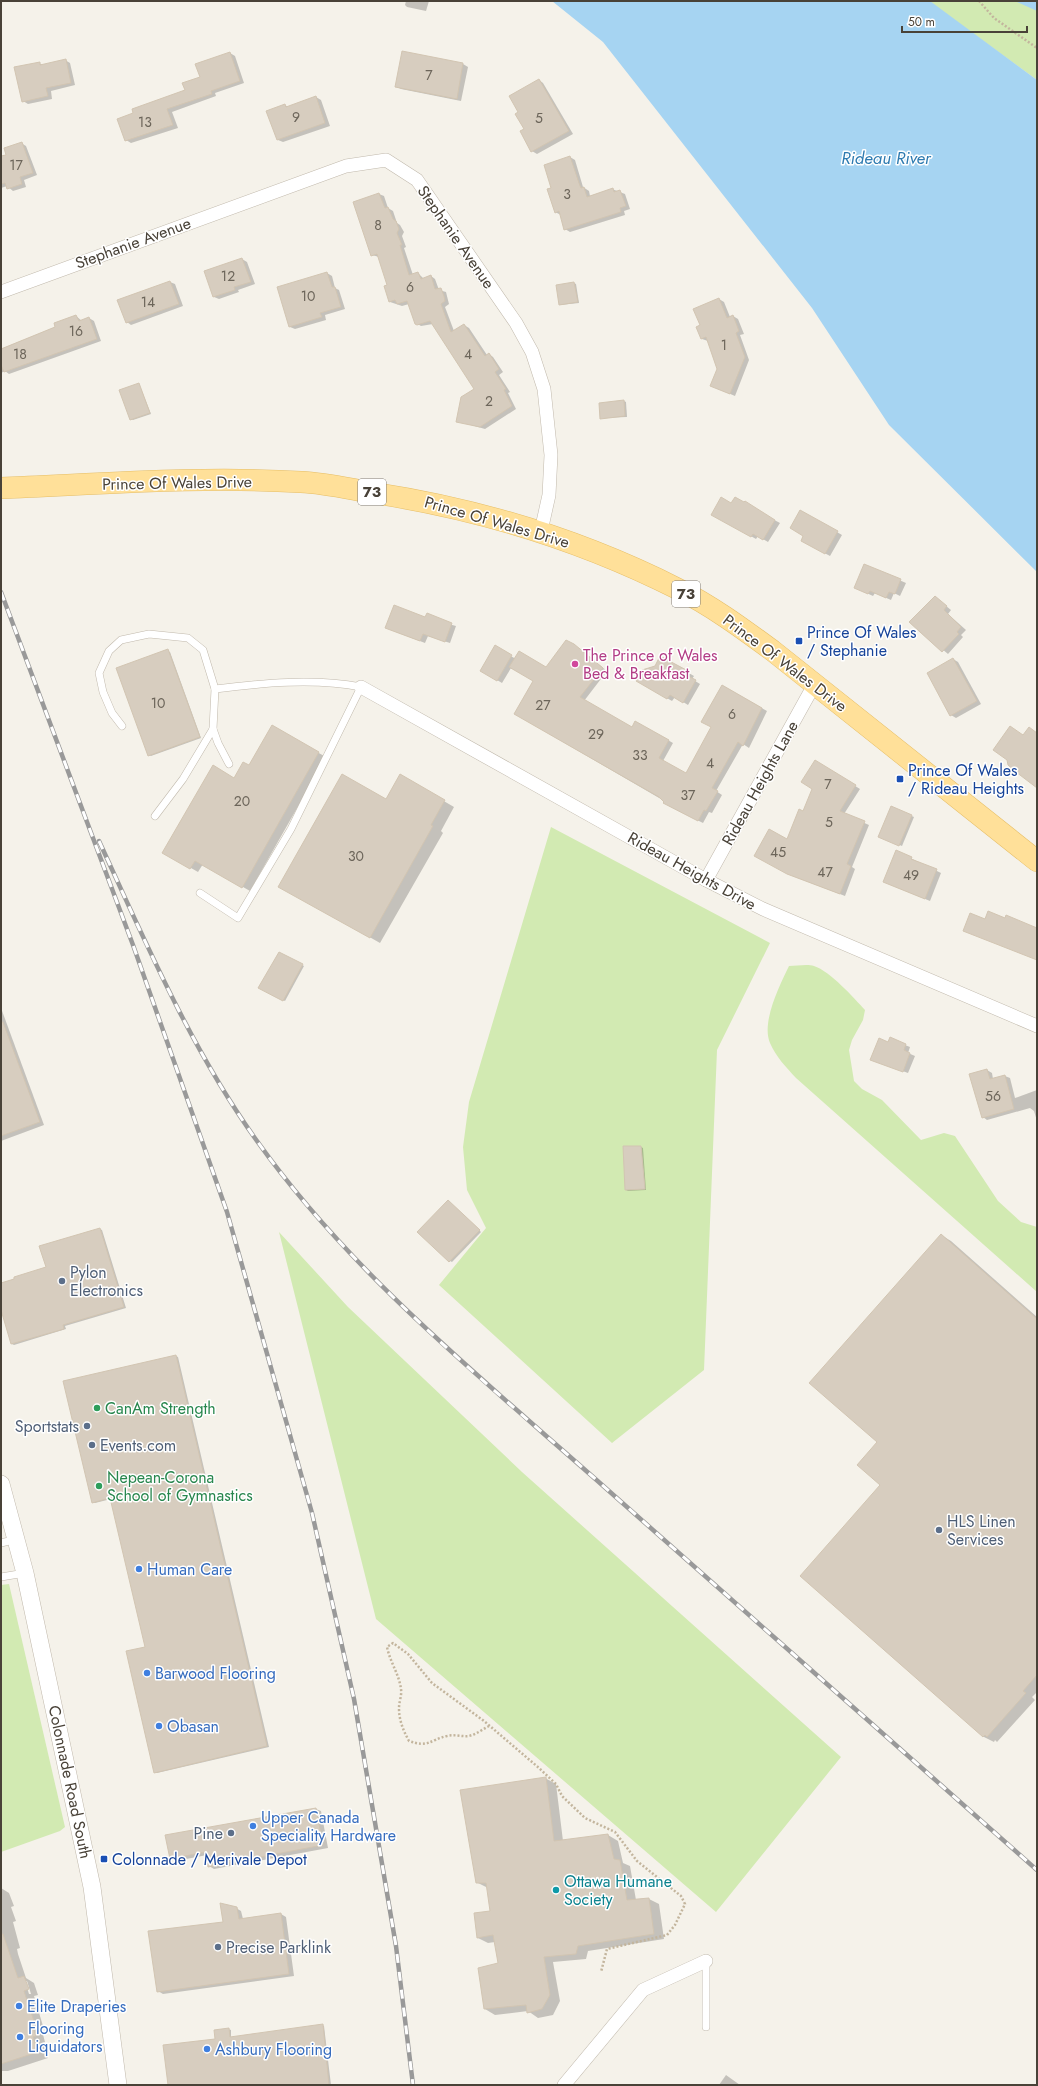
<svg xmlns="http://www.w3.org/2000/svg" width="1038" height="2086" font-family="Jost,sans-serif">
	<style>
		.green { fill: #d2eab2 }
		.water { fill: #a6d4f2 }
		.shadow { fill: #0003; fill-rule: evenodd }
		.building { fill: #d7cdbf; stroke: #d2c5b2 }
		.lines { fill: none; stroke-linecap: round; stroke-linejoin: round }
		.service-casing { stroke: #c1b9ac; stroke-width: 8 }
		.minor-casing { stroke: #c1b9ac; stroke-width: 14 }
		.tertiary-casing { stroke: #c1b9ac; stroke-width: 18 }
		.primary-casing { stroke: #e6be67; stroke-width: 22 }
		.path { stroke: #c3b59d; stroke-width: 2.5; stroke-dasharray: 2 2; stroke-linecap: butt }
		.service { stroke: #fff; stroke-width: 7 }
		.minor { stroke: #fff; stroke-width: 13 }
		.tertiary { stroke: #fff; stroke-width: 17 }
		.primary { stroke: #ffe099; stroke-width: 21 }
		.rail-casing { stroke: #999; stroke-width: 4.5 }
		.rail { stroke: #fff; stroke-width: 3; stroke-dasharray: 9; stroke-linecap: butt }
		.transit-dot { fill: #1a4fb4; stroke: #fff; stroke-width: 1.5 }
		.hotel-dot { fill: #d1479c; stroke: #fff; stroke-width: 1.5 }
		.service-dot { fill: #5c6f8a; stroke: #fff; stroke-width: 1.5 }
		.leisure-dot { fill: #2e9e5b; stroke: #fff; stroke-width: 1.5 }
		.shop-dot { fill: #3f7fe0; stroke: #fff; stroke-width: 1.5 }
		.culture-dot { fill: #0f9aa8; stroke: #fff; stroke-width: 1.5 }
		.labels { text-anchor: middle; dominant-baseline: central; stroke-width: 3; stroke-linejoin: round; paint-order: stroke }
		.number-label { font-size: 14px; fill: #6c655a }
		.shield { fill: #fff; stroke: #807b74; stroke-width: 1 }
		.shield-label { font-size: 15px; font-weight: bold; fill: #494238 }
		.street-label { font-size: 16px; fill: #494238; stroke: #fff }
		.transit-label { font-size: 16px; fill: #164399; stroke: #fff; text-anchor: start }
		.hotel-label { font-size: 16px; fill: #b23c85; stroke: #fff; text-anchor: start }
		.service-label { font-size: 16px; fill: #4e5e75; stroke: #fff; text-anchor: start }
		.leisure-label { font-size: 16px; fill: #27864d; stroke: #fff; text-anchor: start }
		.shop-label { font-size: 16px; fill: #366cbe; stroke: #fff; text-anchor: start }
		.culture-label { font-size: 16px; fill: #0d838f; stroke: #fff; text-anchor: start }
		.water-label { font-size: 17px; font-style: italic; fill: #2d7ab0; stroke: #fff }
	</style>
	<rect width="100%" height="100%" fill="#f5f2ea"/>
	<g class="green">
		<path d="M930,1H1037V80L934,5Z"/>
		<path d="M551,827L770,943L717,1050L704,1370L612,1443L439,1285L486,1228L467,1190L463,1147L469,1102Z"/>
		<path d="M789,966C797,966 807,964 814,966C830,971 854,998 865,1010L863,1020L852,1040L849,1050L854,1081L862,1089L882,1100L921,1140L944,1133L955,1136L998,1201L1021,1222L1037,1227V1292L796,1078C786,1067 776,1057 770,1043C761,1022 780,985 789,966Z"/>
		<path d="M279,1232L348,1307L522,1472L841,1757L716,1912L376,1619Z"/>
		<path d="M9,1584L65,1827L60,1831L1,1852V1585Z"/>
	</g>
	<g class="water">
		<path d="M552,1H930L1037,80V572L889,425L812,308L603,42Z"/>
		<path d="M1015,1H1037V11Z"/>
	</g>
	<g class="shadow">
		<path d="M406,1H429L426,11L407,7L405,5Z"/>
		<path d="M230,53L235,56L244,83L215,93L216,96L172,112L178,128L131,143L126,140Z"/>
		<path d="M403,53L463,64L468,67L461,101L401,89L397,87Z"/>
		<path d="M65,60L70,63L75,85L51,91L52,99L28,104L23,101L39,63L43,65Z"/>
		<path d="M539,80L543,83L573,134L537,154L532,151L520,113Z"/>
		<path d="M316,97L321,100L330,126L283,142L278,140L285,105L288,107Z"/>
		<path d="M21,143L26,146L37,175L24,180L26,187L13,191L7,186L1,188V157L8,155Z"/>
		<path d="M570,157L575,160L583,187L589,191L590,196L612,189L625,194L630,209L624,211L625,215L570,232L565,229L561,215L555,212L553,189Z"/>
		<path d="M379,194L384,196L388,208L393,211L397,223L400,225L404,232L402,236L406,247L404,248L413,275L418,273L424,279L431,276L435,279L439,290L446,292L449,304L445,307L454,331L464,325L469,328L487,355L489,354L493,357L503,372L499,375L510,392L508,393L516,409L485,429L457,421L476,389L433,324L421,326L416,323L409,304L402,306L390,302L385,287L389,286L379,257L372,255L354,203Z"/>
		<path d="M242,259L247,262L255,284L238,290L239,292L219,299L214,297Z"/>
		<path d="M327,273L332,276L335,288L339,290L345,309L325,315L326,320L295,329L290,327Z"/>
		<path d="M170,282L175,284L183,306L131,325L127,322Z"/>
		<path d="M574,283L576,284L579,303L560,305Z"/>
		<path d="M719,299L724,302L730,317L733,316L738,319L744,334L740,335L749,360L735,396L716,388L718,369L708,341L702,339V326Z"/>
		<path d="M76,316L82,321L89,318L94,321L101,341L9,374L5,371L1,373V349L56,327Z"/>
		<path d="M139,384L151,414L133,420L131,419Z"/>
		<path d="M624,401L626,402L627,417L601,418Z"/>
		<path d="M735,499L780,523L768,542L758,536L756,539L712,514L732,504Z"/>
		<path d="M801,511L842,535L830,556L802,541L805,536Z"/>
		<path d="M865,565L906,583L900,596L894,593L891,600L875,593L873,596L860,590Z"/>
		<path d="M935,597L951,610L948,614L966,630L961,635L963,637L948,654L910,622Z"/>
		<path d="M426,618L456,626L450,643L428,636L425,643L391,630Z"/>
		<path d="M495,647L516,659L546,668L579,649L607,671L584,701L632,728L636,722L673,743L663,761L686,774L712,727L723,686L767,711L749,748L743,744L716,791L722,795L712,813L709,812L703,823L669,806L666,802L515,714L534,680L511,668L502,683L482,671Z"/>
		<path d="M167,651L170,652L201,738L151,756L149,755Z"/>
		<path d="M661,657L694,676L692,679L700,684L688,705L675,697L672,701L637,681L655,667Z"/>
		<path d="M953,659L958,662L981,704L956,718L951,715Z"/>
		<path d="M272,727L326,757L250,891L203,864L198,872L163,852L234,779L249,766Z"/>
		<path d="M815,761L860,789L844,814L869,825L852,867L855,869L845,896L793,876L756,855L787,841L804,812L813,789Z"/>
		<path d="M401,776L454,807L441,831L443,833L380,943L280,886L387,800Z"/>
		<path d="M891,807L914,817L902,846L881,837Z"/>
		<path d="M896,851L941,873L930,901L889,884Z"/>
		<path d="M279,953L304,966L285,1001L260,988Z"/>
		<path d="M1,1008L44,1125L1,1141Z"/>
		<path d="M889,1043L905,1045L910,1047L908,1053L915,1056L908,1073L872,1060Z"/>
		<path d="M987,1070L992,1073L993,1079L1005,1076L1010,1078L1015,1098L1037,1090V1121L1034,1111L1030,1108L987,1120L983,1117Z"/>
		<path d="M641,1147L643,1148L646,1190L628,1191L626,1190Z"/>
		<path d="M448,1201L481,1232L452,1262L450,1261Z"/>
		<path d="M100,1229L102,1230L126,1308L65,1326L66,1329L14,1345L12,1344L1,1307V1284L47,1268Z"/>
		<path d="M941,1235L951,1241L1037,1317V1692L1032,1697L1035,1700L997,1742L995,1740L994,1742L984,1737L801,1576L882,1485L879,1442Z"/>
		<path d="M176,1356L178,1357L269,1747L157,1773L155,1772L146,1648L111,1499L95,1503L93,1502Z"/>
		<path d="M545,1778L556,1784L563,1841L608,1835L618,1841L623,1863L630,1866L636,1900L649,1899L659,1904L664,1939L588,1951L586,1959L553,1962L560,2001L553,2015L538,2018L528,2011L495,2015L485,2009L499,1964L495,1942L488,1943L478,1938L492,1912L488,1888L476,1882Z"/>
		<path d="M316,1809L321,1811L328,1848L214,1869L209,1866L207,1855L176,1861L171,1858Z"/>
		<path d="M1,1888L9,1893L14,1906L11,1907L16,1921L13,1922L20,1948L17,1949L18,1954L26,1978L34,1983L38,1995L34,1996L43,2026L41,2027L45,2042L43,2043L48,2058L8,2071H1ZM25,1981H27L31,1994H29Z"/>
		<path d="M236,1908L241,1911L243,1919L281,1914L286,1917L294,1976L163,1994L158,1991Z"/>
		<path d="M322,2025L324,2026L331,2085H169L228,2029L231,2030V2038Z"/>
		<path d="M726,2075L740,2085H719Z"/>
	</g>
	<g class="building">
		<path d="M402,51L463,63L457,99L395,87Z"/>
		<path d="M230,52L240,81L211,91L212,94L167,109L173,125L125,141L117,119L133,113L132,109L185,90L182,83L200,77L195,64Z"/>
		<path d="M66,59L71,83L46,88L48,96L22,102L14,67L40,62V65Z"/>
		<path d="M539,79L569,131L531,152L520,131L524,129L515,114L518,112L509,96Z"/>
		<path d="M316,96L325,123L277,140L266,111L285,104L286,107Z"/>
		<path d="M22,142L33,173L20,177L22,184L7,189L5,183L1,184V156L6,155L4,148Z"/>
		<path d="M570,156L579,183L581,188L584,187L587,197L613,188L614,192L620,190L626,206L620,208L621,212L564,230L559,211L555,213L547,189L551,188L544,165Z"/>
		<path d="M379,193L385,208L388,207L393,219L396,221L399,229L397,233L402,245H400L409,275L418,272L421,279L431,275L435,289L441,288L444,296L445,301L441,304L451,332L464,324L485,356L489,353L499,369L495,372L506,389L504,390L512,406L480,427L456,422L461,397L474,389L430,321L417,325L415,324L407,301L397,304L395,300L389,302L384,286L387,285L377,254L371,256L353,202Z"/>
		<path d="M242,258L251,282L234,287L235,290L213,297L204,271Z"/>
		<path d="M327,272L332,287H335L341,307L320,313L322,317L289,327L277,287Z"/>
		<path d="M170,281L179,304L126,323L117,300Z"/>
		<path d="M574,282L578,302L559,305L556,285Z"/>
		<path d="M719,298L727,318L733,315L739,331L736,333L745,357L730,394L710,386L717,369L706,337L701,339L696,327L700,325L693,309Z"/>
		<path d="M76,315L79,321L89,317L97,339L4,372L1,365V349L55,327L54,323Z"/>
		<path d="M139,383L150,413L130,420L119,390Z"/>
		<path d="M624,400L625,416L600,419L599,403Z"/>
		<path d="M721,497L731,503L735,497L744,502L745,501L775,520L763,540L753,534L751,537L711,515Z"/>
		<path d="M800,510L838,531L825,554L801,541L803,536L790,528Z"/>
		<path d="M864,564L901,579L895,594L889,592L886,598L870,591L868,594L854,588Z"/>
		<path d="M935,596L947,606L944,610L961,627L957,632L959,634L942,652L909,622Z"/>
		<path d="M394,605L425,617L427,613L452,623L445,642L423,634L420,641L385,628Z"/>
		<path d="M566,640L574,644L603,668L580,697L632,727L635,721L669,740L659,758L686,773L711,727L701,722L722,685L762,708L743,746L738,742L712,788L718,791L706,811L704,810L698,821L663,803L664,802L659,797L514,714L533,681L509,667L519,651L546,667Z"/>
		<path d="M495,645L512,655L497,681L480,671Z"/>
		<path d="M168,649L200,737L148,756L116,668Z"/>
		<path d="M660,656L690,672L688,676L696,680L683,703L670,695L667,699L636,681L642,670L655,666Z"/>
		<path d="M953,658L977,701L950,716L927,673Z"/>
		<path d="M272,725L319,752L242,888L195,861L190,869L162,853L213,765L234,778L243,762L249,765Z"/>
		<path d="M1010,726L1023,735L1029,727L1037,733V788L1016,772L1008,765L1007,760L993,750Z"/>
		<path d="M815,760L856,785L840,811L865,821L847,864L851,866L840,894L787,874L754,856L769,829L787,839L799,809L803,811L812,789L801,782Z"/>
		<path d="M342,774L386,799L400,774L445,800L431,825L433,826L370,938L278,887Z"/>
		<path d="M891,806L912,815L899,846L878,837Z"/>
		<path d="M896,850L912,857L911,859L937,869L925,899L883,882Z"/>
		<path d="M988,911L1005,918L1006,915L1037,928V960L963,931L970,913L985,919Z"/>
		<path d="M279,952L303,964L283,1001L258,988Z"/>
		<path d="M1,1022H3L40,1122L1,1136Z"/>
		<path d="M890,1037L906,1044L904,1050L910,1053L903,1072L870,1060L879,1038L888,1042Z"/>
		<path d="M987,1069L990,1079L1005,1075L1014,1109L982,1118L969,1074Z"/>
		<path d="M623,1146H641L645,1189L625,1190Z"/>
		<path d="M448,1200L480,1230L449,1262L417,1232Z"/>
		<path d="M100,1228L124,1307L63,1325L64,1329L11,1344L1,1310V1283L14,1279V1277L46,1267L39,1246Z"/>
		<path d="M941,1234L1037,1319V1675L1023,1691L1026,1693L987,1737L985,1735L983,1737L800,1576L880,1485L857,1465L877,1442L809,1383Z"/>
		<path d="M176,1355L267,1746L154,1773L126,1651L145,1647L110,1498L92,1503L63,1381Z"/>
		<path d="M546,1777L554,1841L608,1834L614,1859L620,1860L627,1900L649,1898L654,1934L578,1946L576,1954L544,1957L550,1995L542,2009L527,2013L526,2005L484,2009L478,1968L498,1963L493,1935L477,1938L474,1913L490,1911L486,1883H476L460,1790Z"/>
		<path d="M316,1808L323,1845L208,1867L205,1852L170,1859L165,1835Z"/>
		<path d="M220,1903L237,1907L239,1919L281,1913L289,1974L157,1992L148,1931L223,1922Z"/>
		<path d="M1,1934H3L18,1978L24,1976L29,1989L24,1991L34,2021L31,2022L36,2036L33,2037L38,2052L1,2064Z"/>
		<path d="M323,2024L329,2085H168L163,2045L215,2039L214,2030L229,2028L230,2037Z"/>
	</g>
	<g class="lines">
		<defs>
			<g id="service">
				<path d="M122,726L112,713L103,692L99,673L109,651L121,640L149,634L188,638L203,650L215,689"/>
				<path d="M213,729L218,743L229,764"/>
				<path d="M155,816L183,779L213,729L215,689C262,683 314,678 361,687L291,829L238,918L200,893"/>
				<path d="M1,1543L17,1539"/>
				<path d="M1,1577L25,1573"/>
				<path d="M706,2027V1961"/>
			</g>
			<g id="minor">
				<path d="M1,292L346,166L386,160L417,180L516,323L532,352L544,389L551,455L549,495L541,531"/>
				<path d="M361,687L706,880L763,909L1037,1026"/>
				<path d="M706,880L814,685"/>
				<path d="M564,2085L643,1990L706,1961"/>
			</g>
			<path id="tertiary" d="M1,1484L25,1573L92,1887L118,2085"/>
			<path id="primary" d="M1,488C101,484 202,476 301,482C325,483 350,489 374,493C479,509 583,541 678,589C712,606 743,629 773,651L1037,861"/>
		</defs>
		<use href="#service" class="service-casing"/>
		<use href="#minor" class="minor-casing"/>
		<use href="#tertiary" class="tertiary-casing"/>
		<use href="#primary" class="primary-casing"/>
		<g class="path">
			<path d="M979,1L994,18L1037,48"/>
			<path d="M489,1726C483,1729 477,1734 469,1736C462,1737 455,1734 447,1736C429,1740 429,1748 409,1741C403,1730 399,1720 399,1708C399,1702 402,1695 401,1689C399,1674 390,1662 387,1647L393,1643L408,1654L432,1683L484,1721L539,1768L556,1784L562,1796L585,1818L615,1832L637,1861L681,1896L685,1904L675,1925L667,1935L607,1949L601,1972"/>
		</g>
		<use href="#service" class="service"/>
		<use href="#minor" class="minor"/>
		<use href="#tertiary" class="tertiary"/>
		<use href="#primary" class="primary"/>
		<defs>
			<g id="rail">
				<path d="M1,592L133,945L227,1212L312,1513L354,1699L396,1946L413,2085"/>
				<path d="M99,841C146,943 191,1049 257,1141C349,1270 474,1372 592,1476C740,1607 889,1739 1037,1870"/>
			</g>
		</defs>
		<use href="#rail" class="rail-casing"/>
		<use href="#rail" class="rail"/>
	</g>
	<g class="transit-dot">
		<rect x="795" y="637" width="8" height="8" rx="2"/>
		<rect x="896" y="775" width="8" height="8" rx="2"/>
		<rect x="100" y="1855" width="8" height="8" rx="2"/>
	</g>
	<circle class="hotel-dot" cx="575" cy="664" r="4"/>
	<g class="service-dot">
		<circle cx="62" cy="1281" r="4"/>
		<circle cx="87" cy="1426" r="4"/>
		<circle cx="92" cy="1445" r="4"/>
		<circle cx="939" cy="1530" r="4"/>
		<circle cx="231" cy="1833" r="4"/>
		<circle cx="218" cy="1947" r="4"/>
	</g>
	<g class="leisure-dot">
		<circle cx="97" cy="1408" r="4"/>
		<circle cx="99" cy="1486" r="4"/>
	</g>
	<g class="shop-dot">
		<circle cx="139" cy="1569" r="4"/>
		<circle cx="147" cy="1673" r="4"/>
		<circle cx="159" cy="1726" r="4"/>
		<circle cx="253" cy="1826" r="4"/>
		<circle cx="19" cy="2006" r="4"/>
		<circle cx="20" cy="2037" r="4"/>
		<circle cx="207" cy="2049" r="4"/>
	</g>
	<circle class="culture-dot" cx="556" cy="1890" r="4"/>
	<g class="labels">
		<g class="number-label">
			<text x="429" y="75">7</text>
			<text x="296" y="117">9</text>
			<text x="539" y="118">5</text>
			<text x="145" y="122">13</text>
			<text x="16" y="165">17</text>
			<text x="567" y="194">3</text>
			<text x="378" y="225">8</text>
			<text x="228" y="276">12</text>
			<text x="410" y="287">6</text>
			<text x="308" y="296">10</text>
			<text x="148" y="302">14</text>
			<text x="76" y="331">16</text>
			<text x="724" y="345">1</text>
			<text x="20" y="354">18</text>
			<text x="468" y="354">4</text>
			<text x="489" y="401">2</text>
			<text x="158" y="703">10</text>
			<text x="543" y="705">27</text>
			<text x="732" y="714">6</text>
			<text x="596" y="734">29</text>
			<text x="640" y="755">33</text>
			<text x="710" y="763">4</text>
			<text x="828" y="784">7</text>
			<text x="688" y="795">37</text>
			<text x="242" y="801">20</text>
			<text x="829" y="822">5</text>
			<text x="778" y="852">45</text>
			<text x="356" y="856">30</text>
			<text x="825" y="872">47</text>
			<text x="911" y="875">49</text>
			<text x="993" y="1096">56</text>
		</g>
		<g class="shield">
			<rect x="358" y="479" width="28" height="26" rx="3"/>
			<rect x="672" y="581" width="28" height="26" rx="3"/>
		</g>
		<g class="shield-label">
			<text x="372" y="492">73</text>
			<text x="686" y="594">73</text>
		</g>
		<g class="street-label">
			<text transform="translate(456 237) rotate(55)">Stephanie Avenue</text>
			<text transform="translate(133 243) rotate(-20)">Stephanie Avenue</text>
			<text transform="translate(177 483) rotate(-1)">Prince Of Wales Drive</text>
			<text transform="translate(497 522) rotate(16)">Prince Of Wales Drive</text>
			<text transform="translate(785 663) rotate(37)">Prince Of Wales Drive</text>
			<text transform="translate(760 783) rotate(-61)">Rideau Heights Lane</text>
			<text transform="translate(692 871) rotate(29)">Rideau Heights Drive</text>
			<text transform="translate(70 1782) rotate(78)">Colonnade Road South</text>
		</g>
		<g class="transit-label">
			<text x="807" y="632">Prince Of Wales<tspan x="807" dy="18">/ Stephanie</tspan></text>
			<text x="908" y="770">Prince Of Wales<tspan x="908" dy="18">/ Rideau Heights</tspan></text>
			<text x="112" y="1859">Colonnade / Merivale Depot</text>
		</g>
		<g class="hotel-label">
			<text x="583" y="655">The Prince of Wales<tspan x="583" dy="18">Bed &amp; Breakfast</tspan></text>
		</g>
		<g class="service-label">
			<text x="70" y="1272">Pylon<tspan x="70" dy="18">Electronics</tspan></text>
			<text x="79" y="1426" text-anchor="end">Sportstats</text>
			<text x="100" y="1445">Events.com</text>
			<text x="947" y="1521">HLS Linen<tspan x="947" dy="18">Services</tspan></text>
			<text x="223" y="1833" text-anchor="end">Pine</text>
			<text x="226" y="1947">Precise Parklink</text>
		</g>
		<g class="leisure-label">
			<text x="105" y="1408">CanAm Strength</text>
			<text x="107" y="1477">Nepean-Corona<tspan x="107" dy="18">School of Gymnastics</tspan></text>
		</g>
		<g class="shop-label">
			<text x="147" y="1569">Human Care</text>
			<text x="155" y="1673">Barwood Flooring</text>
			<text x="167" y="1726">Obasan</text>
			<text x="261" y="1817">Upper Canada<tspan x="261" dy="18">Speciality Hardware</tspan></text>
			<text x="27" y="2006">Elite Draperies</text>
			<text x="28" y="2028">Flooring<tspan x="28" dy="18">Liquidators</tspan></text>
			<text x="215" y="2049">Ashbury Flooring</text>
		</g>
		<g class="culture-label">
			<text x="564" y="1881">Ottawa Humane<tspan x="564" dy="18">Society</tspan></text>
		</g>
		<g class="water-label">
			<text x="886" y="158">Rideau River</text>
		</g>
	</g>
	<rect width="1038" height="2086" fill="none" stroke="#494238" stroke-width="4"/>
	<path d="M902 26v6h125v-6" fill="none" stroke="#494238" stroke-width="2"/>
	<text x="908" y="26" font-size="12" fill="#494238" stroke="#ffffff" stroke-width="3" paint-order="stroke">50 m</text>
</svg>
